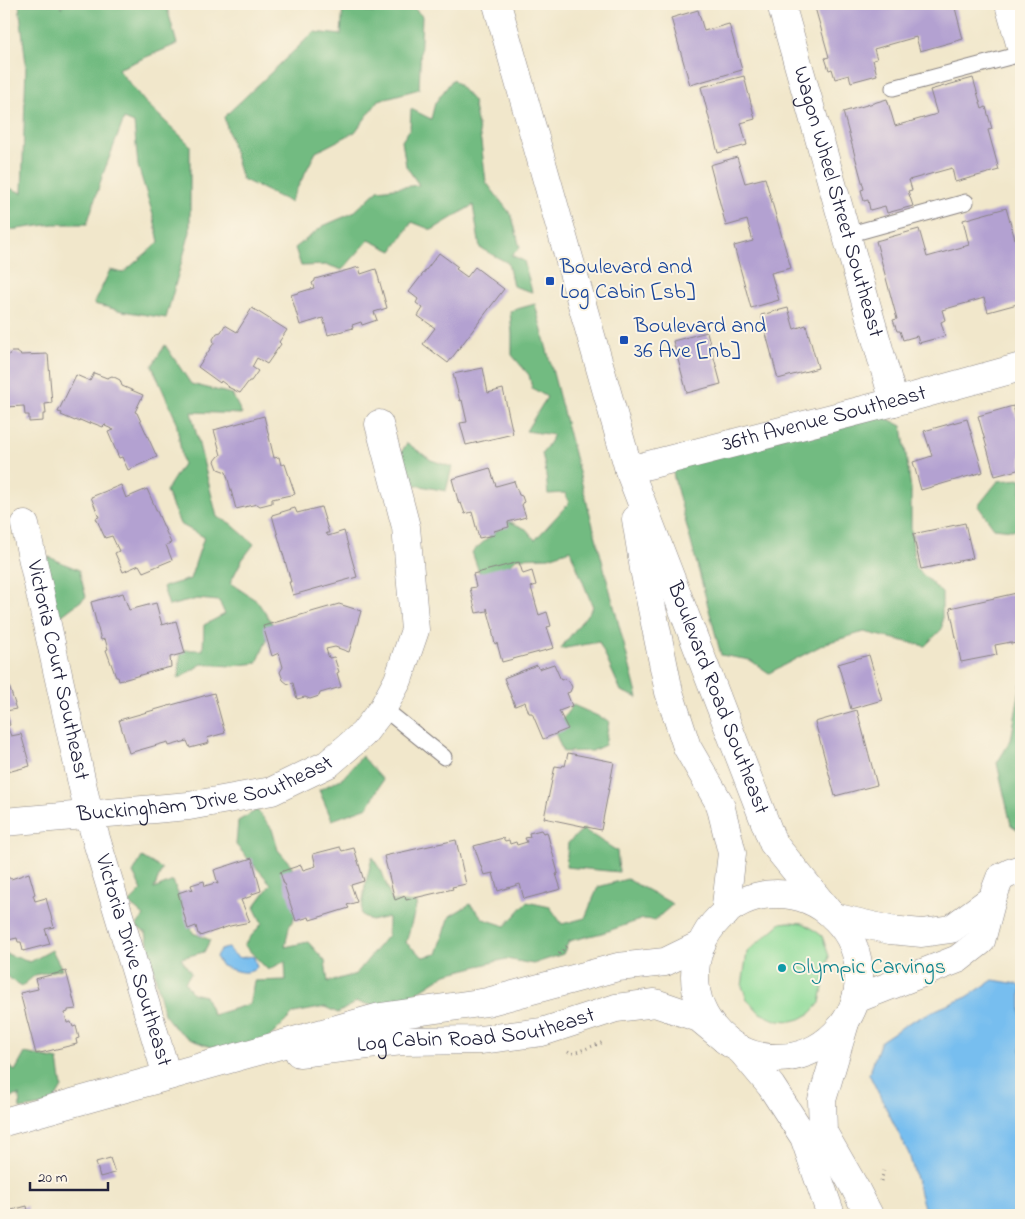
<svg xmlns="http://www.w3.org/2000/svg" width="1025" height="1219" font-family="'Indie Flower',sans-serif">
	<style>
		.green { fill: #8ddb99; stroke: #587e6a }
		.forest { fill: #72bb81; stroke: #4a6e5e }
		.water { fill: #77beef; stroke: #4c7095 }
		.building { fill: #b3a1d1 }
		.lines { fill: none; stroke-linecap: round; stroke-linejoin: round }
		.service-casing { stroke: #8a8483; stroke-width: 17 }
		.minor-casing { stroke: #8a8483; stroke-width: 29 }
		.tertiary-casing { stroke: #8a8483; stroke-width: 29 }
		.path { stroke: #8a8483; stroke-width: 3; stroke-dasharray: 1 4; stroke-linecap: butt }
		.service { stroke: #fff; stroke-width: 15 }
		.minor { stroke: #fff; stroke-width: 28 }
		.tertiary { stroke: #fff; stroke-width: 28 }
		.transit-dot { fill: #1a4fb4; stroke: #fcf5e5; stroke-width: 2 }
		.culture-dot { fill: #0f9aa8; stroke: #fcf5e5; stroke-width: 2 }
		.labels { text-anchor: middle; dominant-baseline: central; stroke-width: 4; stroke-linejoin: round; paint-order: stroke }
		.street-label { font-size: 22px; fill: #22223b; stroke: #fcf5e5 }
		.transit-label { font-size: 22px; fill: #164399; stroke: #fcf5e5; text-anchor: start }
		.culture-label { font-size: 22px; fill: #0d838f; stroke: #fcf5e5; text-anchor: start }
	</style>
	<rect width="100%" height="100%" fill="#fcf5e5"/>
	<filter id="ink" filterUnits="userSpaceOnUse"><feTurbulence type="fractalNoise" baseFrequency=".02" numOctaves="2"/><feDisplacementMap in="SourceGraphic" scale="10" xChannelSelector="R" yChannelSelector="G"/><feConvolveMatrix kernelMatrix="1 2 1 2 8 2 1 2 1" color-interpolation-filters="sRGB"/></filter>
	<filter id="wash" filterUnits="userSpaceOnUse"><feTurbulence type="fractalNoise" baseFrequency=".0096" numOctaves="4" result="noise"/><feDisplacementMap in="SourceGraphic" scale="20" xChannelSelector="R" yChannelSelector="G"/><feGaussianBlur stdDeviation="1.12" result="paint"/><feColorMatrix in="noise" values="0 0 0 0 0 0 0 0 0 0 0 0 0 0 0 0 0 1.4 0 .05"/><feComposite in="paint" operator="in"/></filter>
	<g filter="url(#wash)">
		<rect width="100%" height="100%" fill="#f1e7cb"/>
		<path class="green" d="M789,922L803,923L813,929L822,936L829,956L820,1003L811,1013L800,1019L792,1021L775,1020L760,1013L747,999L742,986L747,952L781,923Z"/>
		<g class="forest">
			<path d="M19,4H59L61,8L63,4H166L177,44L118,69L144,101L190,145V232L166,318L122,311L94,304L110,270L123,273L159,242L154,218L138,166L134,123L124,119L103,174L87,224H53L10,230L4,229V186L22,193L26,64Z"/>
			<path d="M378,4H410L422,16L419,89L379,100L355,132L316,152L290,202L242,179L224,117L314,32L341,35L343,5L373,13Z"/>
			<path d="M453,79L473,101L481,142L486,182L512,216L520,248L511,255L524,261L532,292L513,286L508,263L480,248L473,205L432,230L412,222L392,251L369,240L342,270L328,265L301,266L295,248L323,226L353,213L378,190L419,185L406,166L402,141L410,129L411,109L431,119L435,103Z"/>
			<path d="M535,304L638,698L621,691L599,642L560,649L593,607L570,550L549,557L517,558L497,577L479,572L472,552L508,521L526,529L535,540L569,503L565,493L548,494L545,466L542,454L554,435L526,431L547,397L532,388L529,375L512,355V334L510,311Z"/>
			<path d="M165,345L191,384L232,394L242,414L191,412L217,517L230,523L254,544L242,560L230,583L257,601L272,623L266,642L257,663L231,666L202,664L178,679L181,650H203L204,625L225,614L219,601L197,599L169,606L163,587L190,579L204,537L180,524L166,491L183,464L176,420L152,366Z"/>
			<path d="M869,409L902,426L911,489V528L915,567L942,593V629L925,646L864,632L826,643L769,673L750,660L721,655L674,478L671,460Z"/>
			<path d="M407,443L431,460L452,467L446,491L416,485L393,466Z"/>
			<path d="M1021,479V531L994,528L978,506L998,481Z"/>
			<path d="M49,557L79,570L86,597L61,616L33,601L30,591Z"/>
			<path d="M1021,683V832L1011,825L997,763L1011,740Z"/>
			<path d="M573,705L609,721L605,745L592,751L563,752L554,730Z"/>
			<path d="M362,756L383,780L368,807L332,820L319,790L343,778Z"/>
			<path d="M257,810L272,829L278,850L292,866L291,886L300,907L289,927L285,947L308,942L325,961L328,982L356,974L388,935V917L371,921L361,914L365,887L372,857L382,872L392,901L417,903L406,943L423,957L437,954L450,916L470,904L484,919L505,926L527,902L550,907L562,924L585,918L598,887L627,879L673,904L655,920L643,919L602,933L569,941L563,954L533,964L506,959L446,974L391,1009L356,1002L338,1013L325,1007L294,1013L261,1046L219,1050L189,1039L174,1027L164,1014L146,933L136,926L144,916L129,903L142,890L133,873L142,857L162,869L154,889L173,881L193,933L210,940L204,952L181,958L191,973L185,982L192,993L205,996L213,1015L250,1004L254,981L286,980L285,961L268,970L244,945L262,923L254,907L271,884L236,845L238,821Z"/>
			<path d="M583,829L617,851L619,872L566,867L568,843Z"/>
			<path d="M52,950L62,969L35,975L22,986L4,975V953L30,962Z"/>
			<path d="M25,1053L58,1060L62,1087L52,1104L20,1109L19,1095L4,1099V1062L15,1071Z"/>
		</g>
		<g class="water">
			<path d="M228,948C231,950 234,955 238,957C243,959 248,955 254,957L257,967C248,977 233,970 222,966L216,957C218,951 221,949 228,948Z"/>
			<path d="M993,980L1017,984L1021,987V1215H926L909,1154L869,1074L881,1041L910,1022L940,1008L967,997Z"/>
		</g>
		<g id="blocks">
			<g class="building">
				<path d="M814,4H954L963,39L920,51L916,37L874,49L877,59L873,60L877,75L851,82L849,75L835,79L832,69L829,70L825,58L829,57Z"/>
				<path d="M698,10L704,31L729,24L742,70L690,85L671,18Z"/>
				<path d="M744,76L755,119L741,123L747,145L718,153L701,87Z"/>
				<path d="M973,78L982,109L986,107L992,129L988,130L999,170L955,182L952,168L909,180L912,190L908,191L913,206L887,213L885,206L870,210L868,200L864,201L861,190L864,189L843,112L887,99L895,126L937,114L930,90Z"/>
				<path d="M737,157L745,183L765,178L791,268L771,273L779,300L751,308L734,246L753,241L747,220L726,226L710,165Z"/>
				<path d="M1006,208L1015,239L1019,238L1021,247V303L988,312L984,298L942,310L945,320L941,322L945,336L919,343L917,336L903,340L900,331H897L893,320L897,319L876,241L919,229L927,257L969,245L963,220Z"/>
				<path d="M439,253L458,267L456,269L467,277L475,267L504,289L448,363L423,344L435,328L418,316L423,308L416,303L418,299L409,292Z"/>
				<path d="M359,267L361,274L376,269L387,308L374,312L377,320L362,325L361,322L352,325L353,328L328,335L323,318L300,325L291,295L314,288L312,283L315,281V279Z"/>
				<path d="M252,308L287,330L279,342L281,344L267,364L257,358L252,367L258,371L251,381H249L240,393L228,387H229L221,381L220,383L198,367L214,343L213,339L217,333L221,332L225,325L237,332Z"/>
				<path d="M788,308L794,329L806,325L818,368L778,379L761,315Z"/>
				<path d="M707,332L721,384L687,393L673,341Z"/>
				<path d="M11,352H17L21,355L48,354L52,403L45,404L46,414H43V421L29,422V415H25L24,406L4,407V356H8Z"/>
				<path d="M483,368L488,393L503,389L513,434L466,445L460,423L467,422L462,400L460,401L453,374Z"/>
				<path d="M94,373L107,378L112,376L120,380L122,386L143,395L135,412L137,413L157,457L128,470L122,457L119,458L108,432L114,430L105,426L106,425H105L103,427L90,422L89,424L80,420L79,422L76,420L75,421L61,415L62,413L58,412L76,375L90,381Z"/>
				<path d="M1013,406L1016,417L1021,416V469L995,476L978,416Z"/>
				<path d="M264,416L274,458L279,457L281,465L285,464L295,494L272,499V503L260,506L257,504L236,509L226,472L218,469L215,461L219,456L221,455L214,430Z"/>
				<path d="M967,419L983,472L921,490L913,462L932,456L924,431Z"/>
				<path d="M490,468L496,486L514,481L519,495L522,496L524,502L522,505L526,517L508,522L509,527L494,531L495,535L479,538L472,512L465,514L461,503L459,504L452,479Z"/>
				<path d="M121,485L126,498L147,489L171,543L166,545L172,560L143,572L139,565L123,572L115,553L119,551L112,536L105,538L96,518L99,517L91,497Z"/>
				<path d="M321,507L329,533H326L328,536L344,531L357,577L293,595L289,582H291L272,515L295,508L297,513Z"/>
				<path d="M965,523L973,558L921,569L913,534Z"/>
				<path d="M519,562L523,574L532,571L536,585L531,587L539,615L547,612L551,626L547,627L554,648L502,662L497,643L495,644L492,630H493L487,608V611L476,613L470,588L476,587L473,574Z"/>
				<path d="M1021,592V642L1011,644V642L995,645L997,655L961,662L950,608Z"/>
				<path d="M123,593L129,610L156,603L162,625L176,621L185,653L170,657L171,667L158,670L119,681L118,677H116L106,650L108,649L105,639L101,640L91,602Z"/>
				<path d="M339,604L361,611L349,652L335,647L326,649L329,658L334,657L339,672L337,673L341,687L320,693L319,696L310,699L305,697L297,699L293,683L288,684L283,680L280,672L283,667L279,653L272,656L263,626Z"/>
				<path d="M869,655L882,700L851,709L838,664Z"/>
				<path d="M554,664L561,680L564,679L569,681L572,687L570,692L567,693L572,706L559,711L568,729L543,739L532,713H529L525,702L515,706L504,678L537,665L539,669Z"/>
				<path d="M9,686L15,704H14L16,709L6,711L10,725L7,726L11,736L21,734L30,766L4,773V687Z"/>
				<path d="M214,693L225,733L207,738L209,743L190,748L187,741L169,746L168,742L129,753L119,720Z"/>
				<path d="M857,710L877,785L835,796L815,722Z"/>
				<path d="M568,753L614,762L601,830L544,818L555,766L562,767L563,765L565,766Z"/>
				<path d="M541,830L543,833L547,832L558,873L556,874L561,889L524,899L520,884L498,891L493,873L484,875L474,846L503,838L505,841L509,840L510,844L516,842L517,845L527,842L525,838L530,837L529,833Z"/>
				<path d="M456,840L466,884L452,887L453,889L406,900L405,896L395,900L384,856Z"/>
				<path d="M340,847L342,851L354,848L364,881L351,885L357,902L347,905L349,908L310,920L309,917L296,921L280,872L301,865L303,870L316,866L313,854Z"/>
				<path d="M252,858L261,891L252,894V896L241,900L250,922L230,926L200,936V934H198L196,926L188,929L178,893L190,889L193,890L191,885L204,881L205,886L215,883L218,884L214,870Z"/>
				<path d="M29,873L35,894L33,895L35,901L46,898L54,927L45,929L50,944L23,951L21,942H18L17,938L4,941V877L6,876L11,879Z"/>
				<path d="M66,971L76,1009L68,1010V1012L65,1013L67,1023L71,1022L73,1027L76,1026L79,1038L76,1039L77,1044L36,1054L20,993L38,989L35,979Z"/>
				<path d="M110,1158L115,1173L100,1177L96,1162Z"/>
				<path d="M27,1206L29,1215H4V1212Z"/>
			</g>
		</g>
	</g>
	<g filter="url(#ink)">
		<use href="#blocks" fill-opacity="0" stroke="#8a8483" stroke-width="1"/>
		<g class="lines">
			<defs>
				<g id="service">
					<path d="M893,88L1021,54"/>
					<path d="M847,235L966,202"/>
					<path d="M383,708L444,757"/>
				</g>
				<g id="minor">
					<path id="s1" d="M781,4L894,402"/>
					<path d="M1009,4L1021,47"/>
					<path id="s2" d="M629,470L894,402L1021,367"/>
					<path id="s3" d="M25,525L89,815L167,1076"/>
					<path id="s4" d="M4,822L189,806L272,791L328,764L363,734L383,708L398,680L415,630L406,527L379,424"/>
				</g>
				<g id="tertiary">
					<path id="s5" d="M497,4L629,470L773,843L828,911"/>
					<path d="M636,519L644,569L669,692L687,747L720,804L732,853L725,914"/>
					<circle cx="777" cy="976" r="82"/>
					<path d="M834,917L890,930L922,933L951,929L992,899"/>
					<path d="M856,999L958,959L981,941L992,899L1000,878L1010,873L1021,869"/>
					<path d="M845,1023L822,1100L823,1132L855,1188L869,1215"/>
					<path d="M740,1049L771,1086L804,1137L831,1215"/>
					<path id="s6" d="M299,1053L402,1041L480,1040L542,1032L616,1008L655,1003L699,1018L728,1042"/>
					<path d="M4,1122L380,1017L487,1002L618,967L665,962L702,944"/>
				</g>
			</defs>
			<use href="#service" class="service-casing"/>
			<use href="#minor" class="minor-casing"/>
			<use href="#tertiary" class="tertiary-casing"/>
			<g class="path">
				<path d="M559,954L567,946"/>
				<path d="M568,1052L571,1054L604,1042"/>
				<path d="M881,1181L884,1171"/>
			</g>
			<use href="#service" class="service"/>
			<use href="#minor" class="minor"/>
			<use href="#tertiary" class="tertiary"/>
		</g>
	</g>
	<g class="transit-dot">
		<rect x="545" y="276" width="10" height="10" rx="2.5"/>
		<rect x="619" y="335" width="10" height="10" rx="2.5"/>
	</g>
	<circle class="culture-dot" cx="782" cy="968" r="5"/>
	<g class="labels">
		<g class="street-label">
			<text stroke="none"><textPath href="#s1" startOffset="206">Wagon Wheel Street Southeast</textPath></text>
			<text stroke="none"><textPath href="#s2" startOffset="202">36th Avenue Southeast</textPath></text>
			<text stroke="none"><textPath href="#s3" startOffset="149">Victoria Court Southeast</textPath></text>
			<text stroke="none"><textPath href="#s5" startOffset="729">Boulevard Road Southeast</textPath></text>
			<text stroke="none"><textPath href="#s4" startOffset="205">Buckingham Drive Southeast</textPath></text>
			<text stroke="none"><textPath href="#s3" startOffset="449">Victoria Drive Southeast</textPath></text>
			<text stroke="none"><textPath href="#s6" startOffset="179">Log Cabin Road Southeast</textPath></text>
		</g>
		<g class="transit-label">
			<text x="560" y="268">Boulevard and<tspan x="560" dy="25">Log Cabin [sb]</tspan></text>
			<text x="634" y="327">Boulevard and<tspan x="634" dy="25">36 Ave [nb]</tspan></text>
		</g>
		<g class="culture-label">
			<text x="792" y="968">Olympic Carvings</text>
		</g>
	</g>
	<rect width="1025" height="1219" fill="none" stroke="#fcf5e5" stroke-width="20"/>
	<path d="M30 1182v8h78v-8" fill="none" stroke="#22223b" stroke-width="2.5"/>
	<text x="38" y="1182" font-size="15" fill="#22223b" stroke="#fcf5e5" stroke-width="4" paint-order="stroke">20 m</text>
</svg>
